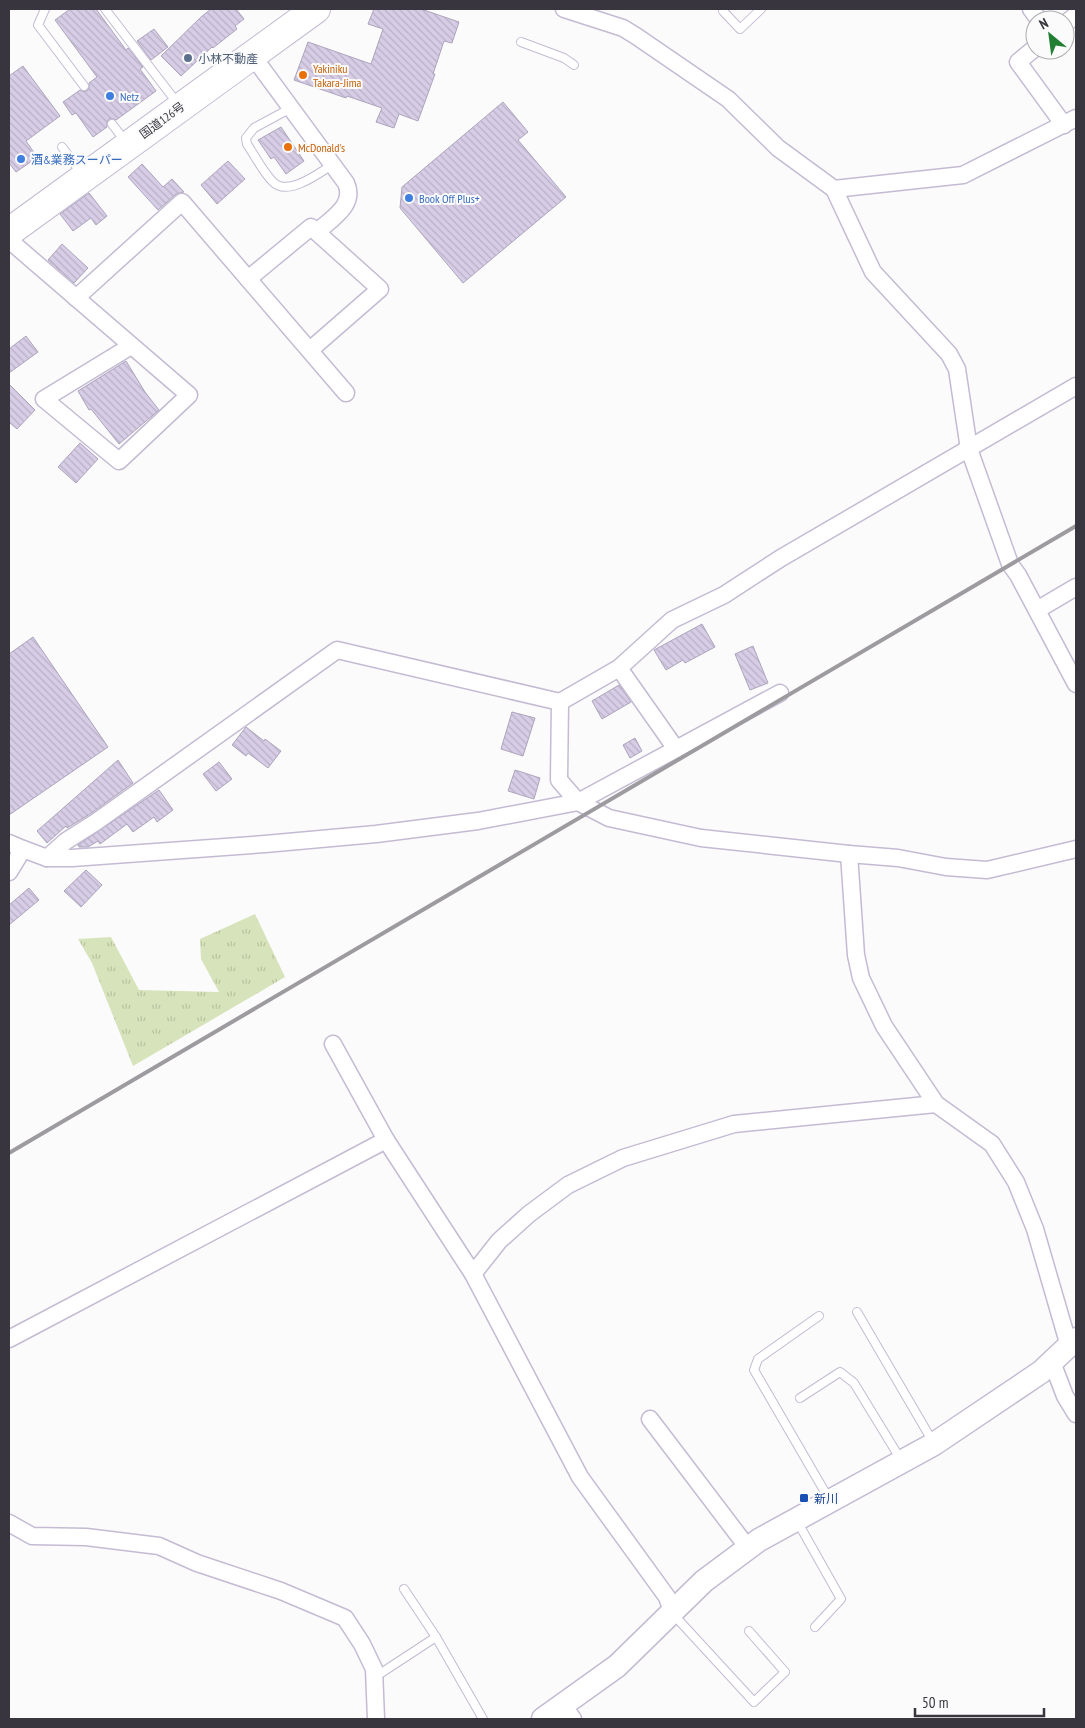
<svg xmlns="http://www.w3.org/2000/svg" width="1085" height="1728" font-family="'PT Sans Narrow','Noto Sans JP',sans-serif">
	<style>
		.grass { fill: url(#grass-tufts) }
		.building { fill: url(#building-back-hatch); stroke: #ada4bc }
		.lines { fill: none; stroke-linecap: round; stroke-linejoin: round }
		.lane-casing { stroke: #c4bbd3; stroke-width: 10 }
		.street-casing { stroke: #c4bbd3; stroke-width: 19 }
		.secondary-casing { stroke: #c4bbd3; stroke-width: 25 }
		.highway-casing { stroke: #c4bbd3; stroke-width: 30 }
		.lane { stroke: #fff; stroke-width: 8 }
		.street { stroke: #fff; stroke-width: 16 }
		.secondary { stroke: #fff; stroke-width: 22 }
		.highway { stroke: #fff; stroke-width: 28 }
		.rail { stroke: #9d9ba0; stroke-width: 4 }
		.service-dot { fill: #5c6f8a; stroke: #fbfbfb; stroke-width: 2 }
		.food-dot { fill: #e8710a; stroke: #fbfbfb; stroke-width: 2 }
		.shop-dot { fill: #3f7fe0; stroke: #fbfbfb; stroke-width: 2 }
		.transit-dot { fill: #1a4fb4; stroke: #fbfbfb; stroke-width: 2 }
		.labels { text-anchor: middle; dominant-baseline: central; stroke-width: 4; stroke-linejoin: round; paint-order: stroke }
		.service-label { font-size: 12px; fill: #4e5e75; stroke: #fbfbfb; text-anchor: start }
		.food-label { font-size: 12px; fill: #c56008; stroke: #fbfbfb; text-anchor: start }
		.shop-label { font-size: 12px; fill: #366cbe; stroke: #fbfbfb; text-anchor: start }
		.street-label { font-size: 12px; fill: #38353e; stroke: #fbfbfb }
		.transit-label { font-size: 12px; fill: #164399; stroke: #fbfbfb; text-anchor: start }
	</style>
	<defs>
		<pattern id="grass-tufts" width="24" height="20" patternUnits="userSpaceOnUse" patternTransform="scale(1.25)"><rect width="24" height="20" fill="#d7e3ba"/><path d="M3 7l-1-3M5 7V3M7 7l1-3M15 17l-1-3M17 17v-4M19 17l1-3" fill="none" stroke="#b9c3a1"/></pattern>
		<pattern id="building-back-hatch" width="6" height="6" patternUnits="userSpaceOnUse" patternTransform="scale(1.25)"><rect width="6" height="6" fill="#d7cde6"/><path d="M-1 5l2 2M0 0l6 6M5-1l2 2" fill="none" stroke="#b9b1c6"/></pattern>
	</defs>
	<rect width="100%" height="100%" fill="#fbfbfb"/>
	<path class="grass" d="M255,914L285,977L133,1066L92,963L78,939L111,937L139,990L219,992L201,959L200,939Z"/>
	<g class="building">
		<path d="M70,9H96L126,50L128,48L143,67L140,69L156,91L116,120L114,119H109L107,122V127L93,137L76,113L72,115L63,102L80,90L82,91H87L89,88V83L97,77L55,20Z"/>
		<path d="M211,9H236L244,19L235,26L237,29L213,48L212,47L181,76L161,56L201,17Z"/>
		<path d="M374,9H421L459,22L452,43L444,41L433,74H435L418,121L399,114L394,128L376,122L382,108L347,96L346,98L294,80L308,42L371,64L383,29L368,24Z"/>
		<path d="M154,29L168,47L151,60L137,41Z"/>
		<path d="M23,66L60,116L26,141L33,151L32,161L16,172L9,163V76Z"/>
		<path d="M503,102L528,132L518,140L566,197L463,283L400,208L402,187Z"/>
		<path d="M281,127L304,161L286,174L274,157L271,159L258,140Z"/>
		<path d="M228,161L245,179L217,204L201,185Z"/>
		<path d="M142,164L163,187L172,179L184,192L176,194L158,210L128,177Z"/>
		<path d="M89,193L107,216L96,225L91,218L73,231L60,214Z"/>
		<path d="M62,244L88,268L74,283L48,260Z"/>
		<path d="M26,336L38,352L9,373V349Z"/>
		<path d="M126,361L145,392L159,410L119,444L91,409L89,410L78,391Z"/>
		<path d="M9,384L35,410L17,429L9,422Z"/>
		<path d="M80,443L98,459L76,483L58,467Z"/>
		<path d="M702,624L715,647L685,663L683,660L666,670L654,650Z"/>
		<path d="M33,637L108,747L9,815V654Z"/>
		<path d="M753,646L768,683L750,690L735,654Z"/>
		<path d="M619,685L631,702L602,719L592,701Z"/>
		<path d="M512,712L535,718L523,756L501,749Z"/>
		<path d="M246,727L264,741L265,739L281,751L268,768L248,753L246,756L232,745Z"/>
		<path d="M635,738L642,751L630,758L623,745Z"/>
		<path d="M118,760L133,783L90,814L67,828L66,826L47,843L37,831Z"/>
		<path d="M219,762L232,779L216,791L203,774Z"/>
		<path d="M515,770L540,778L534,799L508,791Z"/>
		<path d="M159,790L173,810L157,822L154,817L133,832L127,824L100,844L98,841L88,847H79L78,845Z"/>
		<path d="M86,870L102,885L81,907L64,891Z"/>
		<path d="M29,888L39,900L9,925V905Z"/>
	</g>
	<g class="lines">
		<defs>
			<g id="lane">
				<path d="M45,9L38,25L84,86"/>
				<path d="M105,9L178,104"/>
				<path d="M723,11L740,29L761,9"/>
				<path d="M521,42L564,58L574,65"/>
				<path d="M291,108L254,128L246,138L247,144C255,156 263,172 273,182C288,197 319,173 332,165"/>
				<path d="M112,124L125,141"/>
				<path d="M62,147L82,174"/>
				<path d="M857,1312L933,1442"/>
				<path d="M819,1316L758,1359L754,1370L829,1499"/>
				<path d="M800,1398L840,1372L854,1383L901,1460"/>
				<path d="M797,1521L841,1599L815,1627"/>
				<path d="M404,1589L436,1637L483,1719"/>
				<path d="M673,1614L754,1702L785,1672L749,1631"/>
				<path d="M375,1677L436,1637"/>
			</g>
			<g id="street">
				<path d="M564,9L623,28L636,36L728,99L778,148L834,189L873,272L949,354L957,369L969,449L1010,564L1018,575L1076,684"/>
				<path d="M1031,9L1039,20"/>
				<path d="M1065,24L1076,15"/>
				<path d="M1035,48L1018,62L1064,125"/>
				<path d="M252,55L346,183C356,205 332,218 317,232"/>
				<path d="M834,189L963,175L1076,118"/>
				<path d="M9,240L189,395L119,461L44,399L131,346"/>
				<path d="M248,279L311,227L380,289L310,350"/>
				<path d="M76,298L182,202L346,393"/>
				<path d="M1037,610L1076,587"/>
				<path d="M619,668L676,749"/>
				<path d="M560,702L559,780L578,802L609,818L701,838L849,854L898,858L946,867L987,870L1076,849"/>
				<path d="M9,843L23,849L47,858H72L265,844L376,834L478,821L578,802L780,693"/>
				<path d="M849,854L856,955L861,978L884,1026L936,1104L992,1144L1016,1182L1035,1229L1069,1346"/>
				<path d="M47,858L66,841L96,822L337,650L560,702L619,668L672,620L724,595L781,558L1076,386"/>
				<path d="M9,872L23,849"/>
				<path d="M333,1044L386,1140L473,1274L580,1477L667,1597L673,1614"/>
				<path d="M473,1274L499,1241L529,1214L568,1185L623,1158L734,1124L936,1104"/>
				<path d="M9,1339L386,1140"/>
				<path d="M1052,1362L1065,1396L1076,1414"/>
				<path d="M650,1419L748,1548"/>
				<path d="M9,1523L32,1536L86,1537L159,1546L197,1563L281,1591L345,1618L362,1644L374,1669L376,1719"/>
				<path d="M563,1705L573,1719"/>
			</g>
			<path id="secondary" d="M543,1719L617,1666L704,1581L759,1540L934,1444L1041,1372L1076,1339"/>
			<path id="highway" d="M9,232L316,9"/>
		</defs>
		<use href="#lane" class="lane-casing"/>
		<use href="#street" class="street-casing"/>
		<use href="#secondary" class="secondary-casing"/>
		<use href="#highway" class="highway-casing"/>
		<use href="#lane" class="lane"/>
		<use href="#street" class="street"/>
		<use href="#secondary" class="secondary"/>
		<use href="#highway" class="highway"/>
		<path class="rail" d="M9,1153L1076,526"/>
	</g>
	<circle class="service-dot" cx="188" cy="58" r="5"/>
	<g class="food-dot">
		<circle cx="303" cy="75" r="5"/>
		<circle cx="288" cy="147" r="5"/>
	</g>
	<g class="shop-dot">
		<circle cx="110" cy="96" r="5"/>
		<circle cx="21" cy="159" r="5"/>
		<circle cx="409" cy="198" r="5"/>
	</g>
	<rect class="transit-dot" x="799" y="1493" width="10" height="10" rx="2.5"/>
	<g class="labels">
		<g class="service-label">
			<text x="198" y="58">小林不動產</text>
		</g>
		<g class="food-label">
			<text x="313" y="68">Yakiniku<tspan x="313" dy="14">Takara-Jima</tspan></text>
			<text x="298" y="147">McDonald's</text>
		</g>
		<g class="shop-label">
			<text x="120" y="96">Netz</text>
			<text x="31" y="159">酒&amp;業務スーパー</text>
			<text x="419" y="198">Book Off Plus+</text>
		</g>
		<g class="street-label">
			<text transform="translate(162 120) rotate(-36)">国道126号</text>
		</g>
		<g class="transit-label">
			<text x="814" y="1498">新川</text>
		</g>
	</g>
	<rect width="1085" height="1728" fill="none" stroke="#38353e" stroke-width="20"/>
	<g transform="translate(1050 35) rotate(331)"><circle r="24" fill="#fbfbfb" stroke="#adacaf"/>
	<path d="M0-4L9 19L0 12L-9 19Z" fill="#217f31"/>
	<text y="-8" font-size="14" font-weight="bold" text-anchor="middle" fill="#38353e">N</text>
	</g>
	<path d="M915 1708v8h129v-8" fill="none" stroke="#38353e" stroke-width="2.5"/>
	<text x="922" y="1708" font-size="15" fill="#38353e" stroke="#fbfbfb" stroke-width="4" paint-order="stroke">50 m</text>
</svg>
